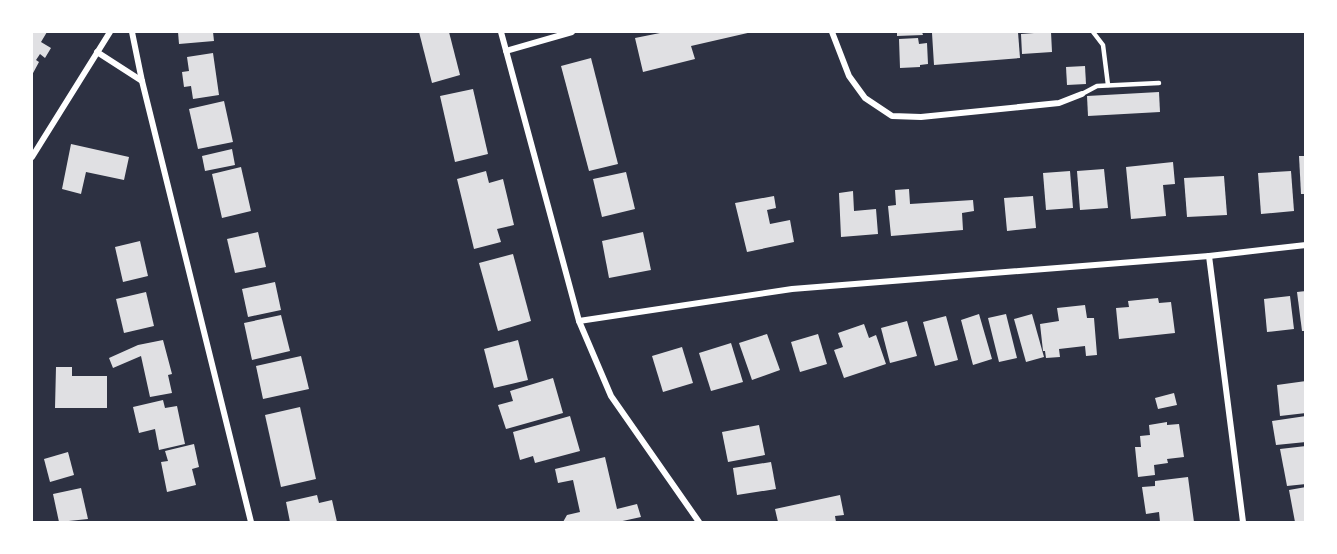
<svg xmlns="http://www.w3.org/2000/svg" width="1337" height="554" font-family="Signika,sans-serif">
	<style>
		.building { fill: #e0e0e3 }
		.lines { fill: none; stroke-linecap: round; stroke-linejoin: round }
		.service { stroke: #fff; stroke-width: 4.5 }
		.minor { stroke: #fff; stroke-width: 6 }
	</style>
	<rect width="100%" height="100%" fill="#2d3142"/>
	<g class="building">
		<path d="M32,32H47L41,42L51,48L45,58L40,54L36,60L39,62L32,75Z"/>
		<path d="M178,32H213L214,41L179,44Z"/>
		<path d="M419,32H449L460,75L432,83Z"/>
		<path d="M665,32H752L691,46L695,59L643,72L635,38Z"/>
		<path d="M897,32H922L923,35L897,36Z"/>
		<path d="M950,32H1018L1020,58L934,65L932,33Z"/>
		<path d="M1034,32H1051L1052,52L1022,54L1021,34L1034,33Z"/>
		<path d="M918,38L919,44L927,43L928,64L920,65V67L900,68L899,39Z"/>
		<path d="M213,53L219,95L193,99L191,86L184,87L182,72L189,71L187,57Z"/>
		<path d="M591,58L618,164L589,171L561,66Z"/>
		<path d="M1085,66L1086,84L1067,85L1066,67Z"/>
		<path d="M473,89L488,154L455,162L440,96Z"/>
		<path d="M1159,92L1160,112L1088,116L1087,96Z"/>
		<path d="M224,101L233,142L198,149L189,109Z"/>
		<path d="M71,144L129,157L124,180L86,172L81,194L62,189Z"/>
		<path d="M232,149L235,165L205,171L202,156Z"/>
		<path d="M1299,156H1306V194H1301Z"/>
		<path d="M1173,162L1175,184L1163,185L1166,216L1131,219L1126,167Z"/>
		<path d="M241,167L251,211L222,218L212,174Z"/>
		<path d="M1104,169L1108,208L1080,210L1077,171Z"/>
		<path d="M486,171L489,183L503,179L514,225L497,229L501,242L474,249L457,179Z"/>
		<path d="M1070,171L1073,208L1046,210L1043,173Z"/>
		<path d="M1291,171L1294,211L1261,214L1258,173Z"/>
		<path d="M626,172L635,209L602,217L593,179Z"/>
		<path d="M1224,176L1227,215L1187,217L1184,178Z"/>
		<path d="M909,189L910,204L973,200L974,211L962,213L963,230L891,236L888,206L896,205L895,190Z"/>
		<path d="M853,191L854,211L876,209L878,234L841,237L839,193Z"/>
		<path d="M774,196L776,208L767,210L770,224L790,220L794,242L747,252L735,203Z"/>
		<path d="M1033,196L1036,228L1007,231L1004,198Z"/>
		<path d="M258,232L266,267L235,273L227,239Z"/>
		<path d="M643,232L651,270L609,278L602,241Z"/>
		<path d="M140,241L148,276L123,282L115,247Z"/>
		<path d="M513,254L531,321L498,331L479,263Z"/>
		<path d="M275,282L281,310L248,317L242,289Z"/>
		<path d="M1306,291V331H1302L1297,292Z"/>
		<path d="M146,292L154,326L124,333L116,299Z"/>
		<path d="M1290,296L1294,329L1267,332L1264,299Z"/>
		<path d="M1158,298L1159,303L1171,302L1175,333L1119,339L1116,308L1129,307L1128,301Z"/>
		<path d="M1085,305L1087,318H1094L1097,355L1086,356L1085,346L1059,349L1060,357L1046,358L1045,351H1043L1040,324L1059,321L1057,308Z"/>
		<path d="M979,314L992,359L973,365L961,320Z"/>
		<path d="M1006,314L1017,358L999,362L988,318Z"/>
		<path d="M1032,314L1044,357L1026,362L1014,319Z"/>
		<path d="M281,315L290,351L252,360L244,323Z"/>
		<path d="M946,316L958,360L935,366L923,322Z"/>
		<path d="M907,321L917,356L890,363L881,328Z"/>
		<path d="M864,324L869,338L876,335L886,364L844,378L834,350L843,347L838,333Z"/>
		<path d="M767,334L780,370L752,380L739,343Z"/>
		<path d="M818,334L827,364L800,372L791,342Z"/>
		<path d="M163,340L172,374L168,375L172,393L150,397L141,356L113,368L109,358L138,345Z"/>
		<path d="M518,340L528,380L494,388L484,349Z"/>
		<path d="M731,343L743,382L711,391L699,353Z"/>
		<path d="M682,347L693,383L663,392L652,356Z"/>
		<path d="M301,356L309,389L263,399L256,366Z"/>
		<path d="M56,367H72V376H107V408H55Z"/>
		<path d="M553,378L563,413L506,429L498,405L513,401L510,391Z"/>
		<path d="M1306,381V413L1280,416L1277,385Z"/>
		<path d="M1174,393L1177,405L1158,409L1155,398Z"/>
		<path d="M163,400L165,408L177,406L185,444L159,450L155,429L139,433L133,407Z"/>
		<path d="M300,407L316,479L281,487L265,415Z"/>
		<path d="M570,416L580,451L535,463L533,456L520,460L513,432Z"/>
		<path d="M1306,416V442L1276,445L1272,421Z"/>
		<path d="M1167,422V425L1179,424L1184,457L1167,459L1168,463L1154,465L1155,475L1138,477L1135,447H1141L1140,436L1150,435L1149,425Z"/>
		<path d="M759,425L765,455L728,462L722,432Z"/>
		<path d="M194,444L199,467L192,469L196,485L167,492L161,462L168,461L165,451Z"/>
		<path d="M1306,446V484L1287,486L1280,449Z"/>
		<path d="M68,452L74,475L50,482L44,459Z"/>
		<path d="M605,457L617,509L637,504L641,517L618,522H563L567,515L580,512L573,480L558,483L555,469Z"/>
		<path d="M771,462L776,489L737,495L733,468Z"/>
		<path d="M1188,477L1194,522H1160L1159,512L1146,514L1142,487L1155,486V481Z"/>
		<path d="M1306,487V522H1295L1289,490Z"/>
		<path d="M81,488L88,519L59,522L53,494Z"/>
		<path d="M317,495L319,503L332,500L337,522H290L286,502Z"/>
		<path d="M840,495L844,515L835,516L836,522H778L775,509Z"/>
	</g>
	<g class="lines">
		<g class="service">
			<path d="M1093,32L1103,45L1108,85"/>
			<path d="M1082,94L1097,86L1159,83"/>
		</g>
		<g class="minor">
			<path d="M132,32L142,81L251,522"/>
			<path d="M501,32L579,321L611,396L699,522"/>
			<path d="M832,32L849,76L865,98L892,116L921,117L1059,103L1082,94"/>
			<path d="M506,51L572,32"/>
			<path d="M97,52L142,81"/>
			<path d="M32,157L110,32"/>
			<path d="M1209,256L1306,245"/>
			<path d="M579,321L792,289L1209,256L1243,522"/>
		</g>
	</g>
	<rect width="1337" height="554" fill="none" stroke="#ffffff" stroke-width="66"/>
</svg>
